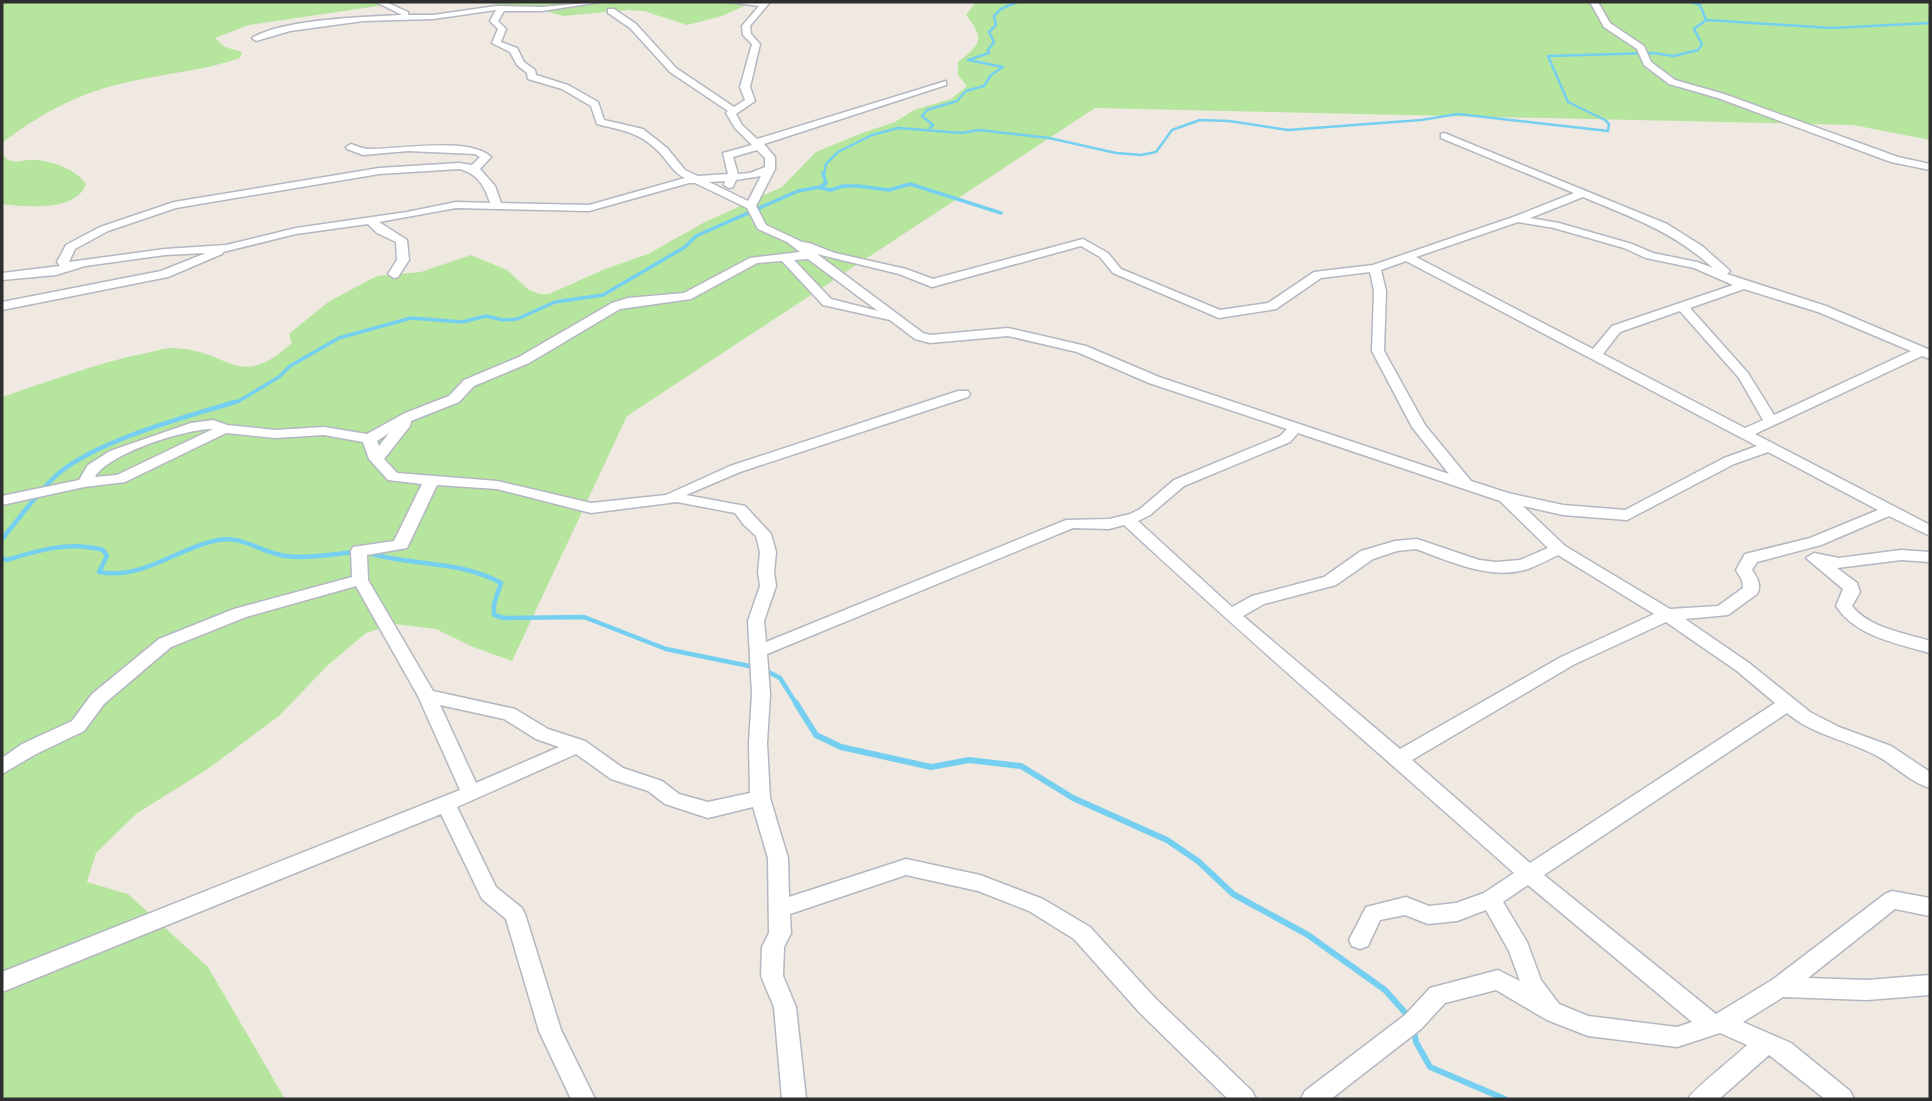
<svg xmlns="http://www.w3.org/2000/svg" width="1932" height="1101" font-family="'Sofia Sans Condensed',sans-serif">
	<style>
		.green { fill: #b6e59e }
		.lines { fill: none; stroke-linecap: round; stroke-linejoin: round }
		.stream-far3 { stroke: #75cff0; stroke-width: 2.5 }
		.stream-far2 { stroke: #75cff0; stroke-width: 3.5 }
		.stream-far1 { stroke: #75cff0; stroke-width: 4.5 }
		.stream { stroke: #75cff0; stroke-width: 6 }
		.street-casing { stroke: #b4b7c1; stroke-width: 3 }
		.street { fill: #fff; fill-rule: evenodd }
	</style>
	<rect width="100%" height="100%" fill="#efe9e1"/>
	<g class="green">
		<path d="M2,2H405L249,25L215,38L225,47L242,52L240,58C206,70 169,73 133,81C83,91 42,112 2,143Z"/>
		<path d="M485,2H753L722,16L687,25L644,11L627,10L563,16L529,6L511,7Z"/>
		<path d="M976,2H1930V140L1853,125L1095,108L627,416L512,661L473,647L436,629L395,624L366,633L327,666L280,715L209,768L136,814L96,853L87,882L128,894L208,967L285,1099H2V397C48,382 94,364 142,354C152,352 163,348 174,348C230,350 238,392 292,343L289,334L328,302L377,276L421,272L471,255L507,270L529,290L540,294H549L605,269L648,254L705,222L782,187L816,152L862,133L895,122L914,110L951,99L967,86L958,75V62C981,44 985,39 966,15Z"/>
		<path d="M2,153C10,168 24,158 38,160C54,162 77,170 86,184C76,212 27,207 2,204Z"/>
	</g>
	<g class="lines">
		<g class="stream-far3">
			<path d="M1691,2L1700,5L1706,20"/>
			<path d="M930,128L933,125L922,116L927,110L957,101L966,91L984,86L991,75L1003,67L968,60L989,53L988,50L994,42L989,32L996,25L994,16L1001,9L1017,2"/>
			<path d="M824,175L826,164L838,152L872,135L898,128L962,133L979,130L1049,138L1116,153L1141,155L1156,152L1172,130L1200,120L1229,121L1288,130L1421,120L1458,114L1608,131L1609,124L1605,120L1568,102L1548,56L1653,53L1674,56L1698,50L1702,44L1694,29L1706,20L1831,28L1930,23"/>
		</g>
		<g class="stream-far2">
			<path d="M821,188L831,190L843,186H858L889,190L910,184L1001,213"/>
			<path d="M229,404L239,401L279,377L290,366L339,338L411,318L462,322L486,316L503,320L517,319L555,302L603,295L685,247L696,236L798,191L820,187L826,183L823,173"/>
		</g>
		<g class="stream-far1">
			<path d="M2,539C19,519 39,490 59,473C99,440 185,417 235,402"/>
			<path d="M368,553C412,566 459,560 501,583L494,604V615L504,618L584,617L666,649L754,667"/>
			<path d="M2,558L7,560C39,550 69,541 103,550L107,556L99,572C143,580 177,548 218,540C242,535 262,553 286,556C309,559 333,554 356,552"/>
			<path d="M765,670L780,678L797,705"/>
		</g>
		<g class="stream">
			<path d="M796,703L816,735L841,747L931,767L969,760L1021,766L1073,798L1167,840L1198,861L1233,894L1308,935L1385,990L1409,1017"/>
			<path d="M1414,1031L1416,1042L1430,1067L1505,1099"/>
		</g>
		<defs>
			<g id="street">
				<path d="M376,2H386L408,12V15H433L496,6L542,7L600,2L542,11H504L498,21L506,29L501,42L517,48L524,62L535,70L536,75L568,85L598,102L604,120L643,129L667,148L685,170L698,176L728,174L723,153L752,145L735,128L726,113L728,111L670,72L630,28L608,13V9H614L636,24L676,68L734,107L745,100L740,87L752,44L743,35L742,26L759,6L730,2H770L750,26L751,34L760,44L750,87L755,101L736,114L742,125L757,139L946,81V85L764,144L775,157V169L756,206L766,225L802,242L809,243L835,253L906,269L933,279L1083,239L1108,253L1121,269L1220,310L1268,303L1314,272L1373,265L1516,216L1574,193L1441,138V134L1444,133L1667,224L1702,246L1728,269L1730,271L1727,274L1826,306L1930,350V359L1922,356L1755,434L1930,525V536L1889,516L1821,545L1757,562L1752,570C1757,577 1762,585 1757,594L1728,615L1685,619L1749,663L1810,712L1839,727L1891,746L1930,772V788C1912,783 1896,767 1879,757C1849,740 1814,736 1787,713L1544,875L1716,1014L1772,980L1885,894L1892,891L1930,898V916L1895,909L1808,978L1867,980L1930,975V995L1867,1000L1783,997L1743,1022L1791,1043L1850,1091L1854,1099H1825L1769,1055L1719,1099H1688C1692,1090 1736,1056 1747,1045L1720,1033L1677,1047L1588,1036L1547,1020L1496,990L1445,1003L1421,1029L1331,1099H1301L1305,1091L1405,1015L1430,988L1498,970L1520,981L1509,951L1486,910L1457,921L1428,924L1405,915L1380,920L1368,946L1360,949L1352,946L1349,940L1366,907L1406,897L1429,906L1456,903L1484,893L1514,873C1384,757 1252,644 1124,525L1109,529L1073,528L767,654L770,694L767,743L770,798L788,858L789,897L906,859L980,875L1043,899L1090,927L1155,998L1252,1091L1256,1099H1228L1139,1012L1074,939L1029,911L978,891L906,875L790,914L791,933L784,947L783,976L796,1007L806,1099H782L774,1007L761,976L762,947L769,933L768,858L753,807L708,818L665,804L648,791L611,779L576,754L457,807L496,887L522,908L525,914L561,1030L595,1099H571L539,1031L506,919L482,899L441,814L2,992V972L460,790L418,696L356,586L246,617L171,647L104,704L84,731L36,754L2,774V758L22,744L72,721L92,694L159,639L234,609L352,577L351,551L353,547L394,541L422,484L388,480L369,459L363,442L324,435L275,438L226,433L125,482L84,487L2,505V496L79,480L88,465L110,451L191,423L213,420L227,425L275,430L324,427L367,434L405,413L449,396L464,380L519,357L612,303L628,298L684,293L750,258L800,252L787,242L758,229L747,208L695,183H689L589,211L456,208L379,222L407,240L409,260L398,277L394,278L388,274L397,260L396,242L377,233L368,224L296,234L223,252L222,254L168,277L2,310V302L161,271L206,253L165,255L85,266L56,275L2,280V273L60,266L57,262L66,245L100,227L174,202L379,168L459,163L472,165L480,157L475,154L408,151L363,155L347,149L346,147L351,144C356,146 361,148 367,149C397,150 469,136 491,157L480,169L495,186L501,203L589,205L685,178C674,173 669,163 661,154C641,132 624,131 597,124L591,106L562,89L528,79L527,73L517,65L510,52L492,43L498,29L490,21L496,10L433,19L363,21L290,31L256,41L252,38C283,19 364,17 402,15ZM757,150L765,158V167L750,173L738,174L733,157ZM459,169C477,173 485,186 490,203L456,202L407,212L296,228L226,245L165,249L69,262L75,249L108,231L176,208L379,174ZM761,176L748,201L709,182L725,181L724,185L729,188L733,187L736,180ZM1583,197C1631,217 1674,232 1713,268L1697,262L1653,253L1632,244L1559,223L1530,218ZM1518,222L1554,228L1624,248L1646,258L1694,268L1733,285L1612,326L1593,349L1416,257ZM1081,246L1100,257L1113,273L1219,318L1276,309L1321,278L1370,272L1374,291L1372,351L1412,427L1449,474L1159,377L1086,346L1008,328L930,335L923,333L817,254L899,274L932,287ZM808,259L878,311L831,299L794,260ZM782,261L823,305L890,320L915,339L930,343L1008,336L1077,352L1149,383L1287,429L1280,436L1174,480L1140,509L1130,514L1109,519L1066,520L766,642L764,621L776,586L774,572L776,552L771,534L745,506L686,495L740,472L968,397L970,394L968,391H958L730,466L666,495L591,503L497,481L397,473L384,459L410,426L411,421L459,402L474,386L529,363L620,309L691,299L757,263ZM1406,261L1757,446L1724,458L1625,510L1563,505L1508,493L1471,481L1425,425L1384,351L1386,291L1381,270ZM1744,289L1818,312L1911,351L1774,415L1748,373L1690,308ZM1680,311L1739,378L1763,420L1745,428L1603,354L1620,332ZM213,429L117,475L95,477C109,453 185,429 213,429ZM389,433L379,446L377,441ZM1298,433L1500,501L1548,548L1520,560L1496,562L1479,560L1417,539L1395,541L1361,551L1324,577L1252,596L1232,607L1138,521L1150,515L1184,486L1290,442ZM1768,452L1878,510L1810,538L1745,554L1736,570L1742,580L1743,588L1718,606L1670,609L1565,546L1523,506L1563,515L1627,520L1734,464ZM437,485L497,489L591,513L677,502L735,513L744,525L756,536L760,552L758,572L760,586L748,621L752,694L749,743L750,793L708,802L679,794L662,781L623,768L585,741L548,729L515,709L433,691L368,580L367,555L407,548ZM1416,549C1450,561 1490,581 1528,569C1538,565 1548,560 1558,555L1654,614L1561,657L1400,749L1243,616L1264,604L1336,585L1373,559L1397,551ZM1666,622L1737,671L1775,703L1530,863L1412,760L1573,665ZM440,705L504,719L536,739L559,747L476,783ZM1528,885L1692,1022L1677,1027L1588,1016L1559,1004L1541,980L1527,942L1503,902Z"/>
				<path d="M1590,2H1598L1610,23L1644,46L1651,62L1675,80L1724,94L1898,157L1930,164V170L1891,162L1718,98L1669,84L1644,65L1637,49L1604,27Z"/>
				<path d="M1901,550L1930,552V562L1901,560L1837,568L1857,583L1860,592L1852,606C1869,628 1905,633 1930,641V653C1898,644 1855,636 1836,606L1843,589L1806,558L1814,553L1839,558Z"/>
			</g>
		</defs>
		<use href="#street" class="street-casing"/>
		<use href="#street" class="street"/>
	</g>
	<rect width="1932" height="1101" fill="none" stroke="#2e2e2e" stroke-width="7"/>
</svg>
